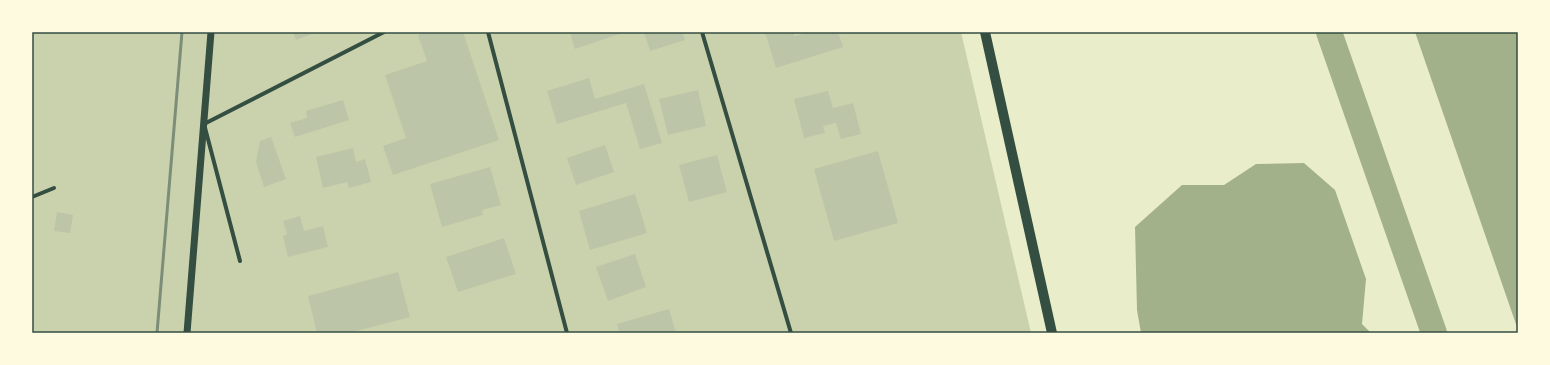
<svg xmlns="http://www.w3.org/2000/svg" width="1550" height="365" font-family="'PT Serif',serif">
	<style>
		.green { fill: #cad2ad }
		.water { fill: #a3b18a }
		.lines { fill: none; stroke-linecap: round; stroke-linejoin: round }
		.canal { stroke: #a3b18a; stroke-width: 26 }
		.building { fill: #bcc5a7 }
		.minor { stroke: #344e41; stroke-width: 4 }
		.tertiary { stroke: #344e41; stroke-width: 7 }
		.primary { stroke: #344e41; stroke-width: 10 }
		.rail { stroke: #7c8e77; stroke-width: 3 }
		.neatline { fill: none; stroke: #344e41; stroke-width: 1.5 }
	</style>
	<rect width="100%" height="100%" fill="#e9edc9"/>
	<path class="green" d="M32,32H961L1031,333H32Z"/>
	<g class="water">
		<path d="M1415,32H1518V330Z"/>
		<path d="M1304,163L1335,190L1366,279L1362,324L1371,333H1141L1137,310L1135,227L1182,185H1224L1256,164Z"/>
	</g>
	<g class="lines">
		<path class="canal" d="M1329,32L1434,333"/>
	</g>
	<g class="building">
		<path d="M293,32H317L296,40Z"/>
		<path d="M426,32H463L499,140L393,175L383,146L406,138L385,75L427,61L418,35Z"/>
		<path d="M570,32H625L575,49Z"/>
		<path d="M644,32H682L685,40L650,51Z"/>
		<path d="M765,32H793L794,36L812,32H838L843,47L776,68Z"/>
		<path d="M589,78L595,99L644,84L662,143L640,149L626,103L557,124L547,91Z"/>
		<path d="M698,90L706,126L668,135L659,99Z"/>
		<path d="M828,91L833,108L853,103L861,134L841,139L836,123L823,126L825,133L804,138L794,99Z"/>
		<path d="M343,100L349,120L295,137L290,123L307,118L306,111Z"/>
		<path d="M271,137L286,179L264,187L256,162L260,141Z"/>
		<path d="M605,145L614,172L576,185L567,158Z"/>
		<path d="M353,148L356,162L365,159L371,182L349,188L347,182L323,188L316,157Z"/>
		<path d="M878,151L898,223L834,241L814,169Z"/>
		<path d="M717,155L727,192L689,202L679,165Z"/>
		<path d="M490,167L501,205L482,210L483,215L442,227L430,184Z"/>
		<path d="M635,194L647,233L590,250L579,211Z"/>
		<path d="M57,212L73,215L70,233L54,231Z"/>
		<path d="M300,216L304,231L323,226L328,247L288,257L283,236L287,234L283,221Z"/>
		<path d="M504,238L516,274L458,292L446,257Z"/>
		<path d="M635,254L646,287L608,301L596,267Z"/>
		<path d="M398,272L410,317L349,333H317L308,296Z"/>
		<path d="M669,309L676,333H619L617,324Z"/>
	</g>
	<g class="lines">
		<g class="minor">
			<path d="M488,32L567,333"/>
			<path d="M702,32L791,333"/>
			<path d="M32,197L54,188"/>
			<path d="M240,261L204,124L384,32"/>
		</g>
		<path class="tertiary" d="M187,333L211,32"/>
		<path class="primary" d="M985,32L1052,333"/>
		<path class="rail" d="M157,333L182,32"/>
	</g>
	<rect width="1550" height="365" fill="none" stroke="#fefae0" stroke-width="66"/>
	<rect x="33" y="33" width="1484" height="299" class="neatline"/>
</svg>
